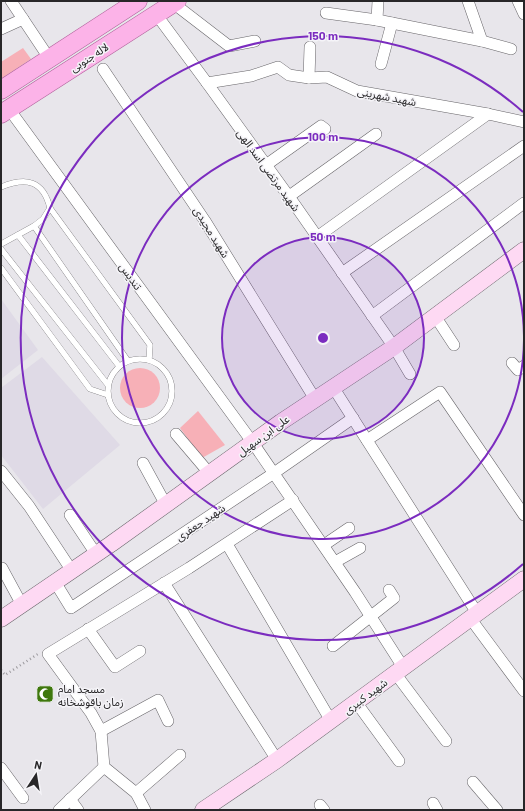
<svg xmlns="http://www.w3.org/2000/svg" width="525" height="811" font-family="Barlow,'Noto Sans Arabic',sans-serif">
	<style>
		.built { fill: #dfdae6 }
		.green { fill: #f7b0b7 }
		.lines { fill: none; stroke-linecap: round; stroke-linejoin: round }
		.lane-casing { stroke: #676569; stroke-width: 6 }
		.street-casing { stroke: #676569; stroke-width: 12 }
		.secondary-casing { stroke: #676569; stroke-width: 17 }
		.primary-casing { stroke: #b0629b; stroke-width: 19 }
		.path { stroke: #9c9a9e; stroke-width: 2.5; stroke-dasharray: 1 3; stroke-linecap: butt }
		.lane { stroke: #fff; stroke-width: 5.5 }
		.street { stroke: #fff; stroke-width: 11 }
		.secondary { stroke: #fed9f3; stroke-width: 16 }
		.primary { stroke: #fcb3e8; stroke-width: 18 }
		.ring { fill: none; stroke: #7b2cbf; stroke-width: 2 }
		.labels { text-anchor: middle; dominant-baseline: central; stroke-width: 3; stroke-linejoin: round; paint-order: stroke }
		.street-label { font-size: 11px; fill: #282729; stroke: #f5f4f8 }
		.poi-label { font-size: 11px; fill: #282729; stroke: #f5f4f8; text-anchor: start }
		.centre { fill: #7b2cbf; stroke: #f5f4f8; stroke-width: 2 }
		.ring-label { font-size: 12px; text-anchor: middle; font-weight: bold; fill: #7b2cbf; stroke: #f5f4f8; stroke-width: 3; stroke-linejoin: round; paint-order: stroke }
	</style>
	<rect width="100%" height="100%" fill="#e8e6eb"/>
	<g class="built">
		<path d="M1,299L38,350L1,379Z"/>
		<path d="M42,357L120,445L43,509L1,455V388Z"/>
	</g>
	<g class="green">
		<path d="M23,48L31,59L1,79V62Z"/>
		<circle cx="140" cy="388" r="20"/>
		<path d="M198,411L225,445L202,458L180,428Z"/>
	</g>
	<g class="lines">
		<defs>
			<g id="lane">
				<path d="M1,187C26,177 43,180 50,208L150,345L149,360"/>
				<path d="M34,226L128,361"/>
				<path d="M18,235L119,366"/>
				<path d="M1,244L34,226L43,219L50,208"/>
				<path d="M1,249L108,385"/>
				<path d="M1,268L90,389L108,395"/>
				<circle cx="140" cy="391" r="32"/>
			</g>
			<g id="street">
				<path d="M11,1L49,58"/>
				<path d="M378,1L377,20L482,41L468,1"/>
				<path d="M518,1L524,14"/>
				<path d="M173,3L229,46L255,41"/>
				<path d="M326,13L377,20"/>
				<path d="M156,14L207,83L295,205L394,347L410,374"/>
				<path d="M1,29L23,19"/>
				<path d="M482,41L511,49"/>
				<path d="M381,64L392,23"/>
				<path d="M103,69L205,221L315,399"/>
				<path d="M309,78L310,47"/>
				<path d="M207,83L251,76L278,67L289,75L309,78L327,77L357,91L488,114L524,122"/>
				<path d="M9,109L253,443L355,592L403,667"/>
				<path d="M266,165L321,126L325,129"/>
				<path d="M288,197L376,134"/>
				<path d="M317,237L488,114"/>
				<path d="M342,273L524,146"/>
				<path d="M372,316L524,203"/>
				<path d="M435,316L454,345"/>
				<path d="M512,363L518,370L524,366"/>
				<path d="M333,387L477,613"/>
				<path d="M176,434L210,474"/>
				<path d="M367,440L440,392L524,515"/>
				<path d="M143,463L166,505"/>
				<path d="M1,471L29,506L72,571"/>
				<path d="M70,515L96,554"/>
				<path d="M227,544L331,721"/>
				<path d="M324,545L349,528"/>
				<path d="M335,562L360,548"/>
				<path d="M2,568L22,605"/>
				<path d="M55,582L71,608L274,473L353,418"/>
				<path d="M164,583L277,760"/>
				<path d="M470,618L524,691"/>
				<path d="M88,629L115,667L140,651"/>
				<path d="M333,646L394,598L389,590"/>
				<path d="M395,673L446,741"/>
				<path d="M356,702L399,761"/>
				<path d="M101,731L158,700L168,721"/>
				<path d="M1,768L23,798"/>
				<path d="M473,782L497,810"/>
				<path d="M136,793L180,755"/>
				<path d="M70,799L78,810"/>
				<path d="M433,803L437,810"/>
				<path d="M320,805L324,810"/>
				<path d="M59,810L104,767"/>
				<path d="M145,810L136,793L104,767L101,731L91,713L48,654L189,568L293,500"/>
			</g>
			<g id="secondary">
				<path d="M1,619L111,544L281,422L394,347L524,250"/>
				<path d="M203,810L277,760L524,579"/>
			</g>
			<g id="primary">
				<path d="M1,90L138,1"/>
				<path d="M1,114L177,1"/>
			</g>
		</defs>
		<use href="#lane" class="lane-casing"/>
		<use href="#street" class="street-casing"/>
		<use href="#secondary" class="secondary-casing"/>
		<use href="#primary" class="primary-casing"/>
		<path class="path" d="M1,670L5,675L38,654"/>
		<use href="#lane" class="lane"/>
		<use href="#street" class="street"/>
		<use href="#secondary" class="secondary"/>
		<use href="#primary" class="primary"/>
	</g>
	<circle cx="323" cy="338" r="101" fill="#7b2cbf" fill-opacity=".12"/>
	<g class="ring">
		<circle cx="323" cy="338" r="101"/>
		<path d="M524 340A201 201 0 1 1 524 336"/>
		<path d="M523 564A302 302 0 1 1 523 112"/>
	</g>
	<defs>
		<symbol id="mosque-square" viewBox="-11 -11 22 22"><rect x="-9" y="-9" width="18" height="18" rx="4" fill="#3f780d" stroke="#f5f4f8"/><path d="M3.5-4.9A6 6 0 1 0 3.5 4.9A5 5 0 1 1 3.5-4.9Z" fill="#fff"/></symbol>
	</defs>
	<g fill-rule="evenodd">
		<use href="#mosque-square" x="35" y="684" width="20" height="20"/>
	</g>
	<g class="labels">
		<g class="street-label">
			<text transform="translate(89 57) rotate(-33)">لاله جنوبی</text>
			<text transform="translate(387 96) rotate(11)">شهید شهرینی</text>
			<text transform="translate(269 170) rotate(54)">شهید مرتضی اسد الهی</text>
			<text transform="translate(212 232) rotate(58)">شهید مجیدی</text>
			<text transform="translate(131 276) rotate(54)">تندیس</text>
			<text transform="translate(263 435) rotate(-36)">علی ابن سهیل</text>
			<text transform="translate(200 522) rotate(-34)">شهید جعفری</text>
			<text transform="translate(365 696) rotate(-37)">شهید کبیری</text>
		</g>
		<g class="poi-label">
			<text x="58" y="688">مسجد امام<tspan x="58" dy="13">زمان باقوشخانه</tspan></text>
		</g>
	</g>
	<circle cx="323" cy="338" r="6" class="centre"/>
	<g class="ring-label">
		<text x="323" y="40">150 m</text>
		<text x="323" y="141">100 m</text>
		<text x="323" y="241">50 m</text>
	</g>
	<rect width="525" height="811" fill="none" stroke="#282729" stroke-width="4"/>
	<g transform="translate(36 775) rotate(12)" stroke="#f5f4f8" stroke-width="3" paint-order="stroke">
	<path d="M0-3L7 15L0 10L-7 15Z" fill="#282729"/>
	<text y="-6" font-size="11" font-weight="bold" text-anchor="middle" fill="#282729">N</text>
	</g>
</svg>
